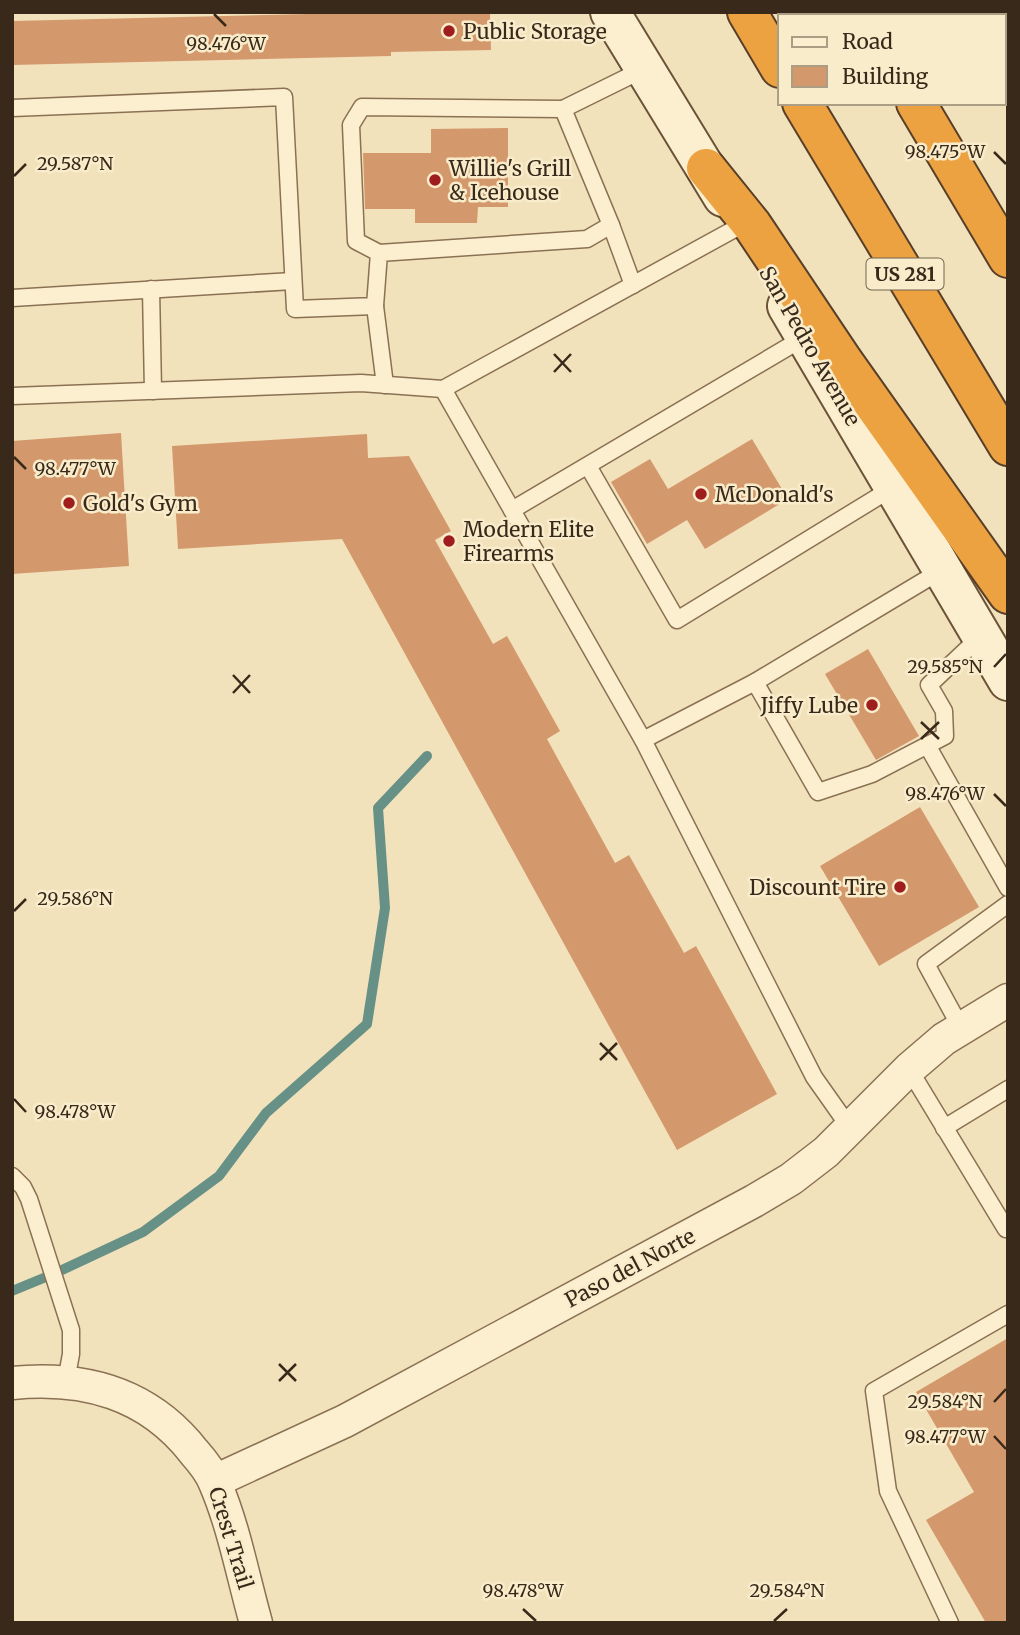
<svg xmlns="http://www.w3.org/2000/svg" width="1020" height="1635" font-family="Merriweather,serif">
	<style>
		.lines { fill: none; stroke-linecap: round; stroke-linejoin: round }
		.stream { stroke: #679186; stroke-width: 10 }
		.building { fill: #d4986d }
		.lane-casing { stroke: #8b7153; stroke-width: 19 }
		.street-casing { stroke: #8b7153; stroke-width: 35 }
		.secondary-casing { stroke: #6c5237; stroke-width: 42 }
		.highway-casing { stroke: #583f29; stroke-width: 42 }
		.lane { stroke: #fcefcf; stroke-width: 16 }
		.street { stroke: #fcefcf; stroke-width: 32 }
		.secondary { stroke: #fcefcf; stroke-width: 38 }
		.highway { stroke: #eca241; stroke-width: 38 }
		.ticks { fill: none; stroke: #38291a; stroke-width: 2.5 }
		.poi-dot { fill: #a01d1e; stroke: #f9eccb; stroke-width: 2.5 }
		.labels { text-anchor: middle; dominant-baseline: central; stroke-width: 5; stroke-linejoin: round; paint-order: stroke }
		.shield { fill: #f9eccb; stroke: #72644f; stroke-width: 2 }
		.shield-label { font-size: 19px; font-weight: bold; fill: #38291a }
		.poi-label { font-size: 21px; fill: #38291a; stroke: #f9eccb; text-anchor: start }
		.street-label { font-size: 21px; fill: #38291a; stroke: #f9eccb }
		.ticks-label { font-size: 18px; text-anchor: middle; fill: #38291a; stroke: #f9eccb; stroke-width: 5; stroke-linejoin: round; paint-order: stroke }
	</style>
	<rect width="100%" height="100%" fill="#f2e2bb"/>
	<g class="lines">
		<g class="stream">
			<path d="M62,1270L143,1232L219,1176L266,1113L367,1024L385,908L378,808L427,756"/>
			<path d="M12,1291L46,1277"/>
		</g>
	</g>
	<g class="building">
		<path d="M394,12H490L491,50L391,52V56L12,65V21Z"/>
		<path d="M508,128V207H478L477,223H415V209H365L363,153H431V129Z"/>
		<path d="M121,433L129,566L12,574V441Z"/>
		<path d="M367,434L368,458L409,456L451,531L435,540L493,644L507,636L560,731L547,739L615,863L629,855L684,953L696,946L777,1094L677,1150L342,539L178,549L172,446Z"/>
		<path d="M752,439L788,499L705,549L687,520L647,544L611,482L650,459L668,489Z"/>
		<path d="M868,649L919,736L876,760L825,674Z"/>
		<path d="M920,807L979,907L879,966L820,866Z"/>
		<path d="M1008,1338V1623H986L926,1520L974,1492L916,1392Z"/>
	</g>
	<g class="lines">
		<defs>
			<g id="lane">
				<path d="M12,108L284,97L295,309L375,306L379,253L587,239L611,225L563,109L644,69"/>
				<path d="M611,225L633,285"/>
				<path d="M751,225L740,226L443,389L643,740L814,1077L850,1128"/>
				<path d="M379,253L356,241L351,125L362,107L563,109"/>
				<path d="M151,289L153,391"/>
				<path d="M12,298L293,281"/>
				<path d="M375,306L385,385"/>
				<path d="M12,396L361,383L443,389"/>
				<path d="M588,466L677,620L894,487"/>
				<path d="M512,510L805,337"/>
				<path d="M755,682L818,792L872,774L945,736L944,711L929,685L981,636"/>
				<path d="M643,740L755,682L942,570"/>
				<path d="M927,745L1008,888"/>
				<path d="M961,1028L926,964L1008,904"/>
				<path d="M909,1069L1006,1229L1008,1228"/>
				<path d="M944,1128L1008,1089"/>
				<path d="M12,1176L23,1187L29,1199L71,1330V1354L66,1381"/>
				<path d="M950,1623L888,1491L874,1391L1008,1314"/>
			</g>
			<g id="street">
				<path d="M12,1383C84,1376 148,1393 194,1452C202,1461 211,1472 215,1483C234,1527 243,1577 256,1623"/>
				<path d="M215,1481L345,1421L754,1201L791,1179L826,1152L909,1069L944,1039L1008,1000"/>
			</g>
			<g id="secondary">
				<path d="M610,12L723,197"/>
				<path d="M1004,29L1008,35"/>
				<path d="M787,306L1008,681"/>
			</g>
			<g id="highway">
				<path d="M747,12L780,68"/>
				<path d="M862,12L864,16"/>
				<path d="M802,103L1008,446"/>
				<path d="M916,103L1008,258"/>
				<path d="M706,168L752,225L843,361L1008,594"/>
			</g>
		</defs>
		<use href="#lane" class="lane-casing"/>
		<use href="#street" class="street-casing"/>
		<use href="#secondary" class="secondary-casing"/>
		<use href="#highway" class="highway-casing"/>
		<use href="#lane" class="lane"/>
		<use href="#street" class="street"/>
		<use href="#secondary" class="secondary"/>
		<use href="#highway" class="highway"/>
	</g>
	<path class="ticks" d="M214,14L226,26M994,152L1006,164M14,176L26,164M554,354L571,372M554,372L571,354M14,457L26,469M994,667L1006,654M233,675L250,693M233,693L250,675M921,722L939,739M921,739L939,722M994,794L1006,806M14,911L26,899M600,1043L617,1060M600,1060L617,1043M14,1099L26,1112M279,1364L296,1381M279,1381L296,1364M994,1402L1006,1389M994,1436L1006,1449M523,1609L536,1621M774,1621L787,1609"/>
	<g class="poi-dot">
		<circle cx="449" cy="31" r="7"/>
		<circle cx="435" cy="180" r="7"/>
		<circle cx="701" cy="494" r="7"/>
		<circle cx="69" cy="503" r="7"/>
		<circle cx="449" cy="541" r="7"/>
		<circle cx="872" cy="705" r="7"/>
		<circle cx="900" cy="887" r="7"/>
	</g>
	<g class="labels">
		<rect class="shield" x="866.5" y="258.5" width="77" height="31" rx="5"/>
		<g class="shield-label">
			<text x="905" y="274">US 281</text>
		</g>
		<g class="poi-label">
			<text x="463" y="31">Public Storage</text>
			<text x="449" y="168">Willie's Grill<tspan x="449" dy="24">&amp; Icehouse</tspan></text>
			<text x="715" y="494">McDonald's</text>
			<text x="83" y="503">Gold's Gym</text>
			<text x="463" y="529">Modern Elite<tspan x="463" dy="24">Firearms</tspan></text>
			<text x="858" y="705" text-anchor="end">Jiffy Lube</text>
			<text x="886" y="887" text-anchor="end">Discount Tire</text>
		</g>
		<g class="street-label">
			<text transform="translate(810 346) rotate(60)">San Pedro Avenue</text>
			<text transform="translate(630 1268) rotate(-28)">Paso del Norte</text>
			<text transform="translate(231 1538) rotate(73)">Crest Trail</text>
		</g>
	</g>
	<g class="ticks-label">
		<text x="226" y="50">98.476°W</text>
		<text x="945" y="158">98.475°W</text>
		<text x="75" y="170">29.587°N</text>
		<text x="75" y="475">98.477°W</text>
		<text x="945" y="673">29.585°N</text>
		<text x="945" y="800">98.476°W</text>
		<text x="75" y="905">29.586°N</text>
		<text x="75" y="1118">98.478°W</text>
		<text x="945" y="1408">29.584°N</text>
		<text x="945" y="1443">98.477°W</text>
		<text x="787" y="1597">29.584°N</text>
		<text x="523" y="1597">98.478°W</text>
	</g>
	<rect width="1020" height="1635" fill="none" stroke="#38291a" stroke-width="28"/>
	<rect x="778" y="14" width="228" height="91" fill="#f9eccb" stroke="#ac9e84" stroke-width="2"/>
	<rect x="792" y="37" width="35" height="10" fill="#fcefcf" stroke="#ac9e84" stroke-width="2"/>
	<text x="842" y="49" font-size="21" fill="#38291a">Road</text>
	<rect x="792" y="66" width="35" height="21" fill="#d4986d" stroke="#ac9e84" stroke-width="2"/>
	<text x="842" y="84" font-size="21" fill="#38291a">Building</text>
</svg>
